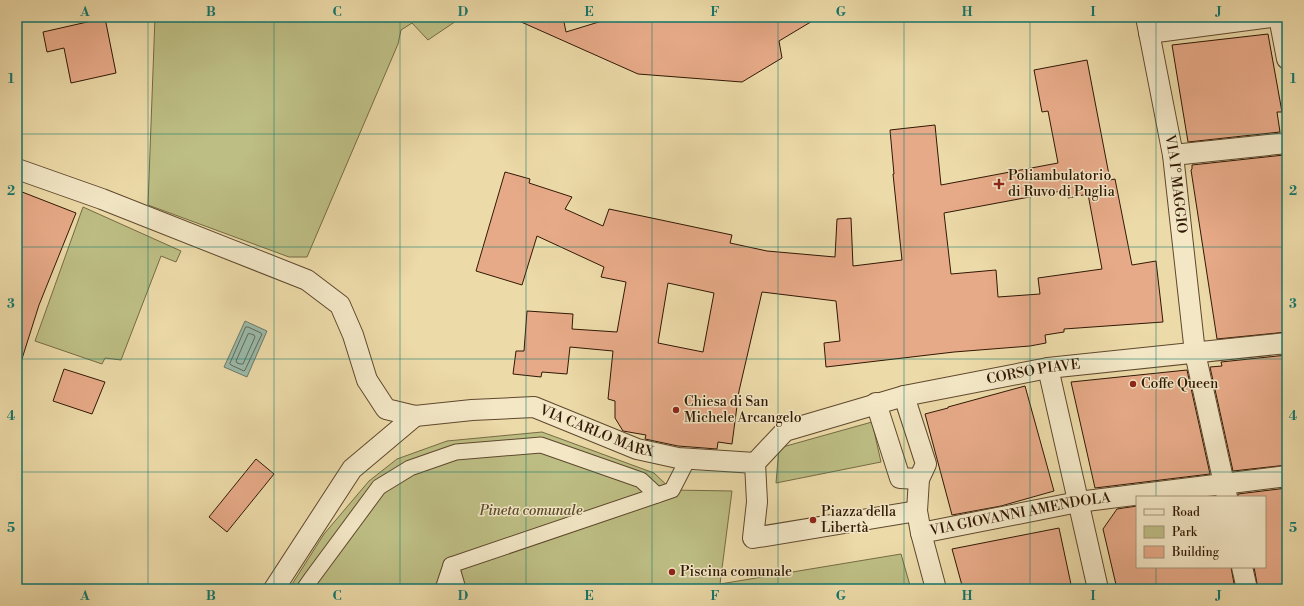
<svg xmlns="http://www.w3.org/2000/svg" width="1304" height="606" font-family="'Libre Bodoni',serif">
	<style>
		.green { fill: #bdbe84; stroke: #766b44 }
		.water { fill: #99baaa; stroke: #6f7968 }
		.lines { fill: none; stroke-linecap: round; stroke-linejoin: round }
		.shore { stroke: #646957; stroke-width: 1 }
		.building { fill: #e7aa88; stroke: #301804; fill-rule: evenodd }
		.pedestrian-casing { stroke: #5f482d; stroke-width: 17 }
		.minor-casing { stroke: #5f482d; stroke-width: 22 }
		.pedestrian { stroke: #f3e7c6; stroke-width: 15 }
		.minor { stroke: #f3e7c6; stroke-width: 20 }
		.grid { fill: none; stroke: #0f766e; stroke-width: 1; stroke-opacity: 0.55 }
		.poi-dot { fill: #8f2418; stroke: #f3e7c6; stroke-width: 1.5 }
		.labels { text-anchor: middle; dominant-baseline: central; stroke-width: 3; stroke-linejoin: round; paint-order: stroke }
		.poi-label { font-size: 14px; fill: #301804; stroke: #f3e7c6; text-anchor: start }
		.street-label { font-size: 14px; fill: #301804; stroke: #f3e7c6 }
		.park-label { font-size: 14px; font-style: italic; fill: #5a4a2a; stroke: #f3e7c6 }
		.neatline { fill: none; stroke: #0f766e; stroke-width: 1.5 }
		.grid-label { font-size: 13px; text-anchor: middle; font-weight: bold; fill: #0f766e }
	</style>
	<rect width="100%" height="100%" fill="#ecdaa8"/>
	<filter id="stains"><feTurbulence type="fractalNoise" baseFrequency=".005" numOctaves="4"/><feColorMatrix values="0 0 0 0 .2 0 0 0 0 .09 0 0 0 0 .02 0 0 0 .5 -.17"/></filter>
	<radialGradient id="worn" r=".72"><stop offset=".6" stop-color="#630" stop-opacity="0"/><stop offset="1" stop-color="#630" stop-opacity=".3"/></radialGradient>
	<g class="green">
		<path d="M155,17H462L428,40L412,23L401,30L398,44L307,257H289L148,205Z"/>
		<path d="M83,207L181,251L176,262L161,256L121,360L105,358L102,364L35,341Z"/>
		<path d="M872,422L881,462L776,483L779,448Z"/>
		<path d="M542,432L654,473L672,490L732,491L720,584L901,554L911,589H289L324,534L369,481L397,459L447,441Z"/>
	</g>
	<path class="water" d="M245,321L267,331L247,377L224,367Z"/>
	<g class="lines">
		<g class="shore">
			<path d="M246,327H248L261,333L262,334L245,370L244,371L231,365L230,364Z"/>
			<path d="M251,334L254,335L255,337L243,364H240L237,363L236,361L248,334Z"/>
		</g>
	</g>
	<g class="building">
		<path d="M510,17H563L566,32L602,21L601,17H819L779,41L782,58L742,82L638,74Z"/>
		<path d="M105,18L116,73L71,83L64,48L47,52L43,32Z"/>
		<path d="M1268,34L1282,112H1277L1280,132L1188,142L1172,45Z"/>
		<path d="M1087,60L1110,180L1115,179L1132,265L1156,261L1163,322L1064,329V332L1045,335L1046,343L1030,346L954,352L826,367L824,343L840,341L836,301L762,292L739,391L732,444L718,442L717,449L678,446L645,439L646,435L623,431L615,418V401L608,399L613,351L570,347L567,374L542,372L541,377L513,374L516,351H524L527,311L573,314L572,329L617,332L626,282L601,277L604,267L537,236L522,285L476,271L505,172L530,179L529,183L572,197L565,209L603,226L609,209L732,235L730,243L767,251L835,257L837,219L851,218L853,266L902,260L893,174H894L890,130L935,125L941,185L1058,163L1048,111L1042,112L1034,70ZM1067,190L1068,198L1088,194L1102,269L1038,278L1040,294L998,297L996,270L951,274L944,213ZM668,283L714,293L703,352L658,343Z"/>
		<path d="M1284,155L1285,156H1287V332L1217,339L1191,170L1192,169V165Z"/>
		<path d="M17,190L76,213L39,305L21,362H17Z"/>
		<path d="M1287,355V465L1233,471L1210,367L1222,366L1221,362Z"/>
		<path d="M64,369L105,382L92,414L53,401Z"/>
		<path d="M1187,370L1210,474L1095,488L1071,382Z"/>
		<path d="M1025,386L1054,491L1001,506L952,515L925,414L948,408V407Z"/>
		<path d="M256,459L274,474L227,532L209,517Z"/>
		<path d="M1287,488V589H1258L1254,567H1265V497H1238V494Z"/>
		<path d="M1137,506V567H1231L1235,589H1117L1103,529L1117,509Z"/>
		<path d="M1059,528L1072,589H963L952,549Z"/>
	</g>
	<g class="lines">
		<defs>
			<g id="pedestrian">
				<path d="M304,589L311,579L379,487L410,468L456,452L541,445L641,480L657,495"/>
				<path d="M443,589L451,565"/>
				<path d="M458,589L451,565L672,490L688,459"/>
			</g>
			<g id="minor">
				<path id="s1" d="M1146,17L1173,155L1195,353L1227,497"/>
				<path d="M1279,17L1287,59"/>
				<path d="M1149,33L1271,17"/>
				<path d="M1173,155L1287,143"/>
				<path id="s2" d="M17,169L102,199L307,280L340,305L353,335L367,380L386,409L415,416L472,410L534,407L637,449L678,458L755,463"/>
				<path d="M1048,368L1098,589"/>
				<path d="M904,396L926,464L919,479L917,511L921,533L936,589"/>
				<path d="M876,403L900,478L919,479"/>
				<path id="s3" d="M917,511L753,538L757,502L755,463L785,431L904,396L1048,368L1287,343"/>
				<path id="s4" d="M921,533L1078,502L1287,476"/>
				<path d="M1242,567L1247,589"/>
				<path d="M274,589L352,469L415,416"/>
			</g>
		</defs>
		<use href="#pedestrian" class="pedestrian-casing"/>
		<use href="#minor" class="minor-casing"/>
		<use href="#pedestrian" class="pedestrian"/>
		<use href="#minor" class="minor"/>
	</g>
	<path class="grid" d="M148,17V589M274,17V589M400,17V589M526,17V589M652,17V589M778,17V589M904,17V589M1030,17V589M1156,17V497M17,134H1287M17,247H1287M17,359H1287M17,472H1287M1156,567V589"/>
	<g class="poi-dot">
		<path d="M997 178h4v4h4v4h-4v4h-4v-4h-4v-4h4z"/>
		<circle cx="1133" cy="384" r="4"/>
		<circle cx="676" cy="410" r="4"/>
		<circle cx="813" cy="520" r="4"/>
		<circle cx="672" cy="572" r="4"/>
	</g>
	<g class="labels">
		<g class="poi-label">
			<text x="1008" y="176">Poliambulatorio<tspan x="1008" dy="16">di Ruvo di Puglia</tspan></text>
			<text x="1141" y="384">Coffe Queen</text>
			<text x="684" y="402">Chiesa di San<tspan x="684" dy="16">Michele Arcangelo</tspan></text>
			<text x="821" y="512">Piazza della<tspan x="821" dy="16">Libertà</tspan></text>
			<text x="680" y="572">Piscina comunale</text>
		</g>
		<g class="street-label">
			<text stroke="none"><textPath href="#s1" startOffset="170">VIA I° MAGGIO</textPath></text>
			<text stroke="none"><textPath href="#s3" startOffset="541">CORSO PIAVE</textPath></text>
			<text stroke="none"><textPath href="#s2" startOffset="683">VIA CARLO MARX</textPath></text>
			<text stroke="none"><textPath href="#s4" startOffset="101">VIA GIOVANNI AMENDOLA</textPath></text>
		</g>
		<g class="park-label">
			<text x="531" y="511">Pineta comunale</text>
		</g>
	</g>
	<rect width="1304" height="606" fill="none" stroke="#ecdaa8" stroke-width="44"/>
	<rect x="1136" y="496" width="130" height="72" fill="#f3e7c6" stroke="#a59478"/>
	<rect x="1144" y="509" width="20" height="6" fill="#f3e7c6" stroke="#a59478"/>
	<text x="1172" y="516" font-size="12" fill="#301804">Road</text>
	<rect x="1144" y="526" width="20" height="12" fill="#bdbe84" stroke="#a59478"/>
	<text x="1172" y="536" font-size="12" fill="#301804">Park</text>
	<rect x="1144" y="546" width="20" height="12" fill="#e7aa88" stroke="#a59478"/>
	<text x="1172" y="556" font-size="12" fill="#301804">Building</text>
	<rect x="22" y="22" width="1260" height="562" class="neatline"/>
	<g class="grid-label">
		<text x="85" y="16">A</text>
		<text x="211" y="16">B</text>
		<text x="337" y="16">C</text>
		<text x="463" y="16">D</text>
		<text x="589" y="16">E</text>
		<text x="715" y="16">F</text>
		<text x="841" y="16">G</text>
		<text x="967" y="16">H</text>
		<text x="1093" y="16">I</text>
		<text x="1219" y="16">J</text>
		<text x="11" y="83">1</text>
		<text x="1293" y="83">1</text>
		<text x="11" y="195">2</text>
		<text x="1293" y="195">2</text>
		<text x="11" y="308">3</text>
		<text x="1293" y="308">3</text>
		<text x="11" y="420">4</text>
		<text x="1293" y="420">4</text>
		<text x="11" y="532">5</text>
		<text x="1293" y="532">5</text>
		<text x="85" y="600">A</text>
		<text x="211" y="600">B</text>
		<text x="337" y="600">C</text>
		<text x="463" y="600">D</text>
		<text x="589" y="600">E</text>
		<text x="715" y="600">F</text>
		<text x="841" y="600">G</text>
		<text x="967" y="600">H</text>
		<text x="1093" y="600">I</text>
		<text x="1219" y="600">J</text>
	</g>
	<rect width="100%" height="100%" filter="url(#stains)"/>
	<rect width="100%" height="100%" fill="url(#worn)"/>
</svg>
